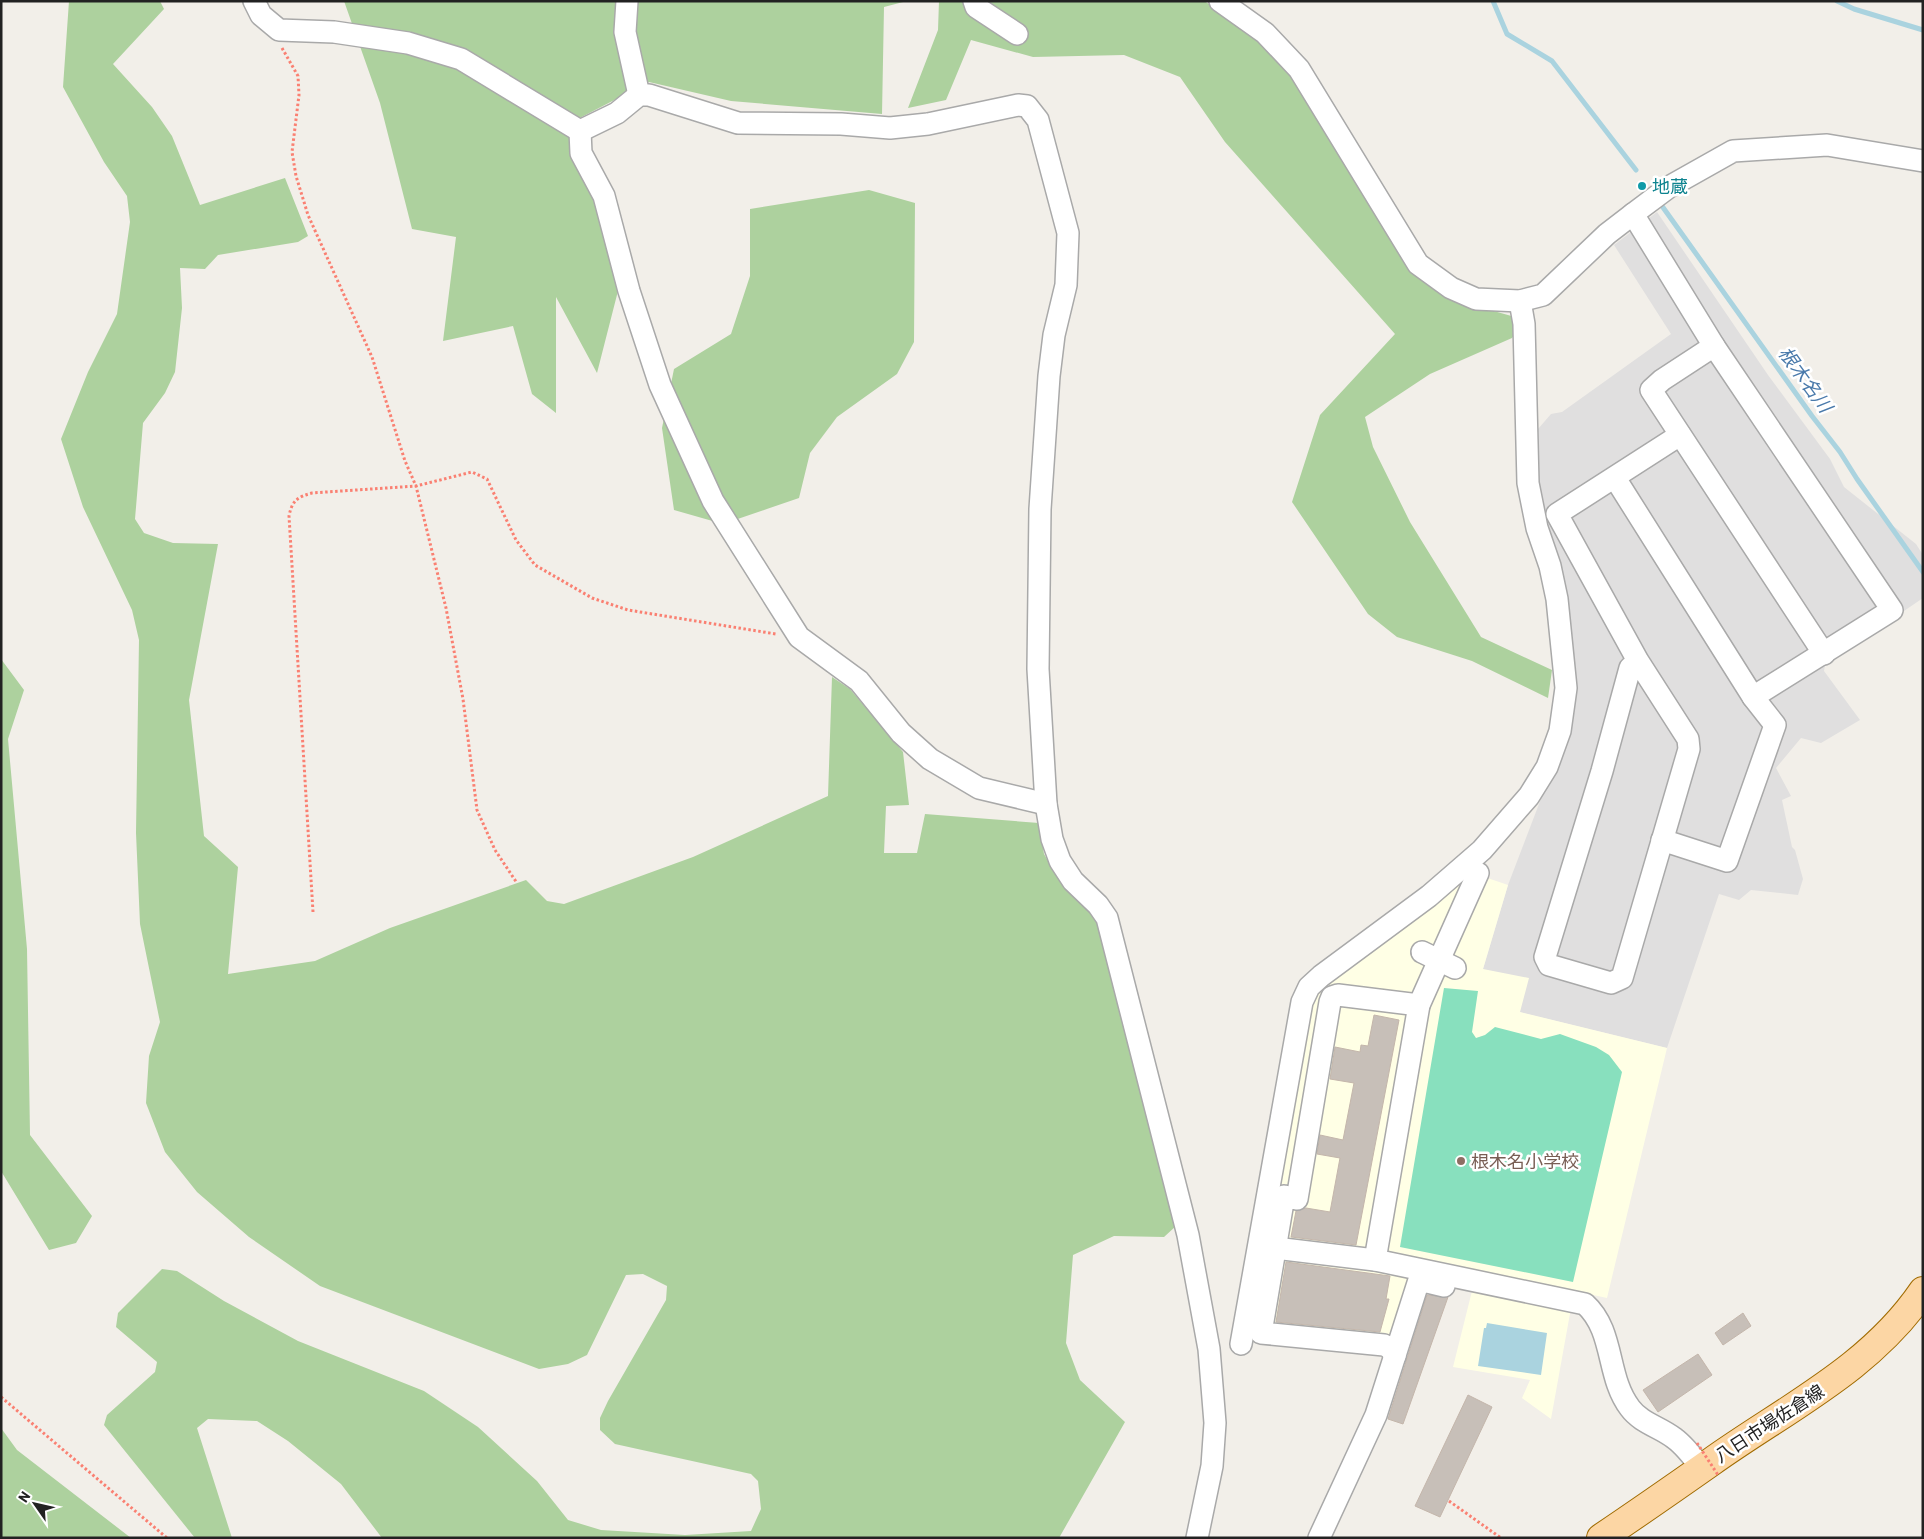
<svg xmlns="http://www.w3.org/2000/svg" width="1924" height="1539" font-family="Barlow,'Noto Sans JP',sans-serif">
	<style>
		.residential { fill: #e0dfdf }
		.education { fill: #ffffe5 }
		.forest { fill: #add19e }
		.pitch { fill: #88e0be }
		.water { fill: #aad3df }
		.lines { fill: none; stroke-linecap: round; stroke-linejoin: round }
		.stream { stroke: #aad3df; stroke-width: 5 }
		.building { fill: #c7bfb8; stroke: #c4b6ab }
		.minor-casing { stroke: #a9a9a9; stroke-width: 24 }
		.major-casing { stroke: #a06b00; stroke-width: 30 }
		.path { stroke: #fa8072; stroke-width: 3; stroke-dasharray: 2.5 2.5; stroke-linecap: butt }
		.minor { stroke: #fff; stroke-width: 21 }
		.major { stroke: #fcd6a4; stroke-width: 28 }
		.path-bridge { stroke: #fa8072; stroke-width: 3; stroke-dasharray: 2.5 2.5; stroke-linecap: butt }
		.culture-dot { fill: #0f9aa8; stroke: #fff; stroke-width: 2 }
		.education-dot { fill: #8d6e63; stroke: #fff; stroke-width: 2 }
		.labels { text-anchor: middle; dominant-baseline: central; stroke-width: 5; stroke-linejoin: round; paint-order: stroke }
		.culture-label { font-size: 18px; fill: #0d838f; stroke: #fff; text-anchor: start }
		.education-label { font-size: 18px; fill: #785e54; stroke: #fff; text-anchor: start }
		.street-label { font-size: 18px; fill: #222; stroke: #fff }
		.water-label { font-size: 19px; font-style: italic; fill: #4a7aab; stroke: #fff }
	</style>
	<rect width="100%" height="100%" fill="#f2efe9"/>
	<path class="residential" d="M1657,212L1768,375L1830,459L1844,487L1916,544L1923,555V598L1825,665L1824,671L1860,720L1821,743L1801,738L1776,768L1791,796L1782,800L1792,847L1795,850L1803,879L1798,895L1751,890L1739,900L1719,894L1667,1048L1519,1012L1483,969L1508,885L1568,728L1532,475L1538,429L1551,414L1562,412L1671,334L1614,245Z"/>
	<path class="education" d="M1467,871L1508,885L1483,969L1529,978L1520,1012L1667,1048L1607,1298L1506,1276L1504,1285L1571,1308L1551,1419L1522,1398L1530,1380L1453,1367L1473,1287L1414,1273L1393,1336L1388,1335L1384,1349L1251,1339L1310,998Z"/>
	<g class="forest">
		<path d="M69,1H160L164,9L113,64L152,107L172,136L200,205L285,178L308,236L298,242L218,255L205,269L180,268L182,308L175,372L165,393L143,423L135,519L144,533L173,543L218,544L189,700L204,836L238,867L228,974L315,961L390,928L526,880L547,901L564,904L693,857L828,796L832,677L850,689L903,752L909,805L886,806L884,853H917L925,814L1039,823L1044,854L1056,875L1094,914L1105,935L1176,1226L1164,1237L1114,1236L1073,1255L1066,1343L1080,1380L1125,1422L1059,1538H382L341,1484L288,1441L257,1421L208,1419L197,1428L232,1538H195L104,1425L107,1415L155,1372L157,1362L116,1327L118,1313L162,1269L177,1271L224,1301L298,1341L424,1391L478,1427L537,1481L568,1520L601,1530L685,1535L751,1531L761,1509L758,1481L751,1474L615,1444L600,1430V1418L608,1401L666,1300L667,1286L643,1274L626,1275L587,1355L568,1364L539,1369L320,1286L249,1237L197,1192L165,1152L146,1103L149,1056L160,1022L140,924L136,833L139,640L132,610L83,507L61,439L88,372L117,314L130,222L127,196L104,162L63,87Z"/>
		<path d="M344,1H907L884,7L882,114L731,101L649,82L572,122L619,287L597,373L556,297V413L532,394L513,326L443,341L456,237L412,229L380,103Z"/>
		<path d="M939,1H1204L1266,39L1350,167L1458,301L1515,317L1519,329L1512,338L1430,374L1365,417L1373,447L1410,522L1481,637L1552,670L1548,698L1472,661L1397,637L1368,614L1292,502L1320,415L1395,334L1225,142L1180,77L1124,55L1033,57L971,40L946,100L908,108L938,30Z"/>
		<path d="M869,190L915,203L914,342L897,374L837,417L810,453L799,498L723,524L674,510L662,428L674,369L731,334L750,276V209Z"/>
		<path d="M1,659L24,690L8,739L27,949L30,1135L92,1216L76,1243L49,1250L1,1171Z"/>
		<path d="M1,1428L17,1450L131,1538H1Z"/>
	</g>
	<path class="pitch" d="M1444,988L1478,991L1472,1032L1476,1038L1485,1035L1495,1027L1541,1039L1560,1034L1596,1047L1609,1055L1622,1072L1573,1282L1400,1247Z"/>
	<path class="water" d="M1487,1323L1547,1333L1541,1375L1478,1366L1484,1328H1486Z"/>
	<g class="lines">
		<g class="stream">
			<path d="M1493,1L1507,34L1552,61L1636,170"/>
			<path d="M1837,1L1854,9L1923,30"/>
			<path d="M1662,206L1812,416L1840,452L1857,479L1923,572"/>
		</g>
	</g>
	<g class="building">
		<path d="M1374,1015L1399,1020L1356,1245L1291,1237L1296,1211L1306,1208L1330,1212L1340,1158L1317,1154L1320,1135L1343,1140L1354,1083L1330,1079L1335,1047L1360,1052L1361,1045L1368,1046Z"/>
		<path d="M1286,1262L1390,1276L1386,1299H1389L1380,1332L1276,1322Z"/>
		<path d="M1427,1295L1448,1297L1403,1424L1388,1419Z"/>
		<path d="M1743,1313L1751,1326L1723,1345L1715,1333Z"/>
		<path d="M1698,1354L1712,1375L1658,1412L1643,1390Z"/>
		<path d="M1468,1395L1492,1407L1440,1517L1415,1506Z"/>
	</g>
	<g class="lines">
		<defs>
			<g id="minor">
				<path d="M254,1L261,15L279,30L334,32L408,43L461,59L580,131L617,113L639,95H649L738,123L841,124L890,128L928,124L1018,105L1027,106L1038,120L1068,233L1066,285L1054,335L1049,376L1040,509L1038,669L1046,804L1052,839L1060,861L1073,881L1098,905L1107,918L1188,1235L1209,1349L1215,1423L1212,1466L1197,1538"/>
				<path d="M627,1L625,32L639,95"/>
				<path d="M974,1L976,7L1017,34"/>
				<path d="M1220,1L1265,33L1299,69L1418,264L1451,288L1476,299L1520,301L1543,295L1607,234L1633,214L1669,187L1733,151L1827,145L1923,161"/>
				<path d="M580,131L581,153L604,196L629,291L660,385L713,501L799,637L859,681L901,733L930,759L979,788L1046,804"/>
				<path d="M1633,214L1714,346L1892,610L1753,697"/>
				<path d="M1714,346L1662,380L1651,390L1824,654"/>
				<path d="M1615,478L1753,697L1775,725L1727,861L1662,840"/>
				<path d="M1638,661L1630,668L1602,771L1545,957L1549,965L1611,983L1622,978L1689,749L1688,739L1638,661L1557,514L1680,435"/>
				<path d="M1422,952L1455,968"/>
				<path d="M1275,1248L1375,1260L1585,1304C1615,1331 1606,1377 1630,1408C1641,1423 1660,1427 1674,1438C1685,1446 1694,1458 1702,1469"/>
				<path d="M1375,1260L1419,1005L1478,873"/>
				<path d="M1241,1344L1302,1002L1309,987L1321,976L1429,896L1482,850L1529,796L1547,767L1560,731L1566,688L1557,599L1550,566L1537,528L1528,483L1524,324L1520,301"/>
				<path d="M1395,1356L1390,1348L1384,1345L1261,1333L1284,1196L1297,1199L1330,1002L1332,997L1338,995L1419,1005"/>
				<path d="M1319,1538L1376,1415L1419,1280L1444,1286"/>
			</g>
			<path id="major" d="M1601,1538C1638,1513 1674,1488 1711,1462C1785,1409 1870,1369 1923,1291"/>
		</defs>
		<use href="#minor" class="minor-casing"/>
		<use href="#major" class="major-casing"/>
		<g class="path">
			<path d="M282,48L298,76L299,95L292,152L296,176L308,215L372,357L405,461L416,486L446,608L463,699L477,810L495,850L517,883"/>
			<path d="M313,912L289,516C292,501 297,497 312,493L416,486L472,472L487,479L516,540L535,565L592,598L628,610L776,634"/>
			<path d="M1,1397L167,1538"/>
			<path d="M1449,1501L1501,1538"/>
		</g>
		<use href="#minor" class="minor"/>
		<use href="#major" class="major"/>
		<path class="path-bridge" d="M1697,1443L1718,1475"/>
	</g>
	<circle class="culture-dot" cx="1642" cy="186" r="5"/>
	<circle class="education-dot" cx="1461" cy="1161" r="5"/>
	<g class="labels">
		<g class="culture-label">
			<text x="1652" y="186">地蔵</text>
		</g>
		<g class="education-label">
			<text x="1471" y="1161">根木名小学校</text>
		</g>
		<g class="street-label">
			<text transform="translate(1769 1423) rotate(-33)">八日市場佐倉線</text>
		</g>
		<g class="water-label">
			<text transform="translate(1806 379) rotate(54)">根木名川</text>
		</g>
	</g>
	<rect width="1924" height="1539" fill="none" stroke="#222222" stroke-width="5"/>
	<g transform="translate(35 1504) rotate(304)" stroke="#ffffff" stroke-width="4" paint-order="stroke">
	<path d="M0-4L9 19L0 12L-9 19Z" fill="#222222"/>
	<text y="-8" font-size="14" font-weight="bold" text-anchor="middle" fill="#222222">N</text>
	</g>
</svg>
